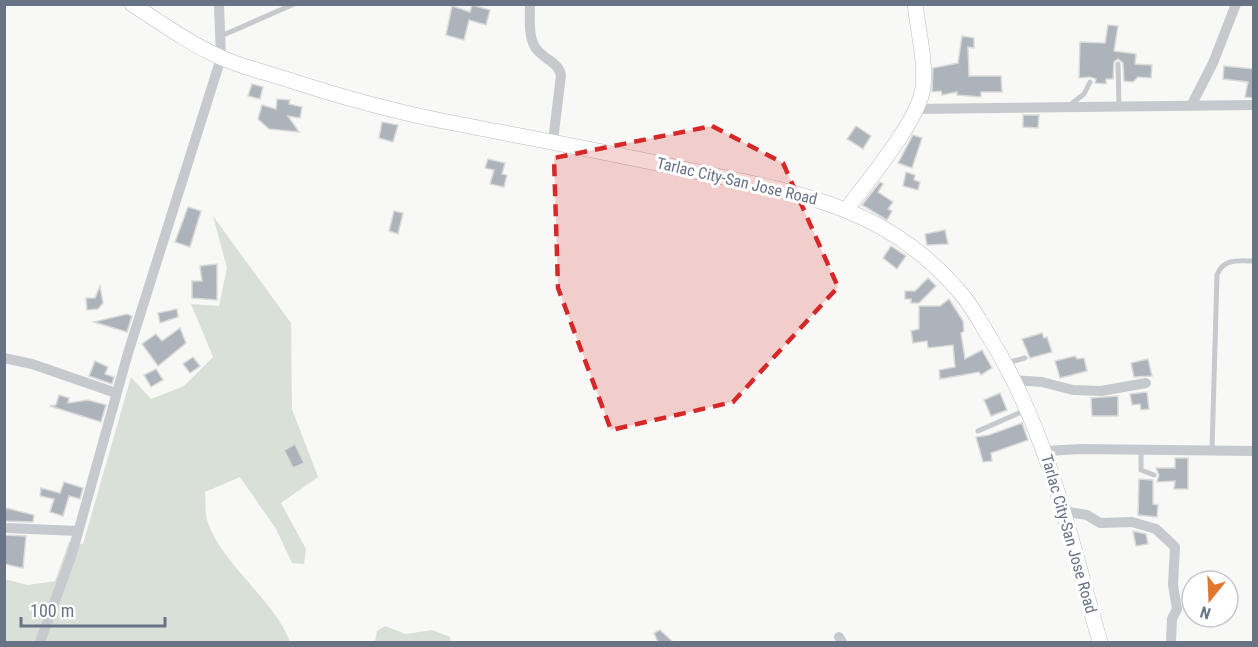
<svg xmlns="http://www.w3.org/2000/svg" width="1258" height="647" font-family="'Roboto Condensed',sans-serif">
	<style>
		.green { fill: #d9e0d7 }
		.building { fill: #adb3ba; stroke: #dadad8; stroke-width: 1.5 }
		.lines { fill: none; stroke-linecap: round; stroke-linejoin: round }
		.secondary-casing { stroke: #b8bcc2; stroke-width: 16 }
		.lane { stroke: #c6c9cd; stroke-width: 5 }
		.street { stroke: #c6c9cd; stroke-width: 10 }
		.secondary { stroke: #fff; stroke-width: 15 }
		.marked { fill: #d62828; fill-opacity: 0.2; stroke: #d62828; stroke-width: 4.5; stroke-dasharray: 12 8; stroke-linejoin: round }
		.labels { text-anchor: middle; dominant-baseline: central; stroke-width: 6; stroke-linejoin: round; paint-order: stroke }
		.street-label { font-size: 16px; fill: #687386; stroke: #fff }
	</style>
	<rect width="100%" height="100%" fill="#f8f8f6"/>
	<g class="green">
		<path d="M213,216L291,323L292,409L318,477L281,503L306,549L304,564L292,563L276,529L240,477L205,492C206,501 205,512 207,520C221,564 274,599 290,642H5L4,579L28,585L55,581L69,542L83,544L131,377L151,399L184,386L213,357L191,304L219,306L227,268Z"/>
		<path d="M385,626L406,634L432,630L450,637L451,642H375L377,631Z"/>
	</g>
	<g class="building">
		<path d="M472,5L490,10L486,25L469,20L464,40L446,35L452,6L470,12Z"/>
		<path d="M1108,25L1118,26L1114,51L1136,54L1135,64L1152,65L1151,78L1138,77L1133,82L1124,81L1123,63L1118,59L1114,62L1113,79H1106V84L1095,83L1096,79L1090,77L1079,78L1080,42L1105,43Z"/>
		<path d="M962,36L974,38V48L968,47L969,76H1001L1002,92H981V97L957,95V92L942,95L941,91L932,92L933,68L958,63Z"/>
		<path d="M1224,66L1254,69V98L1245,97L1248,82L1223,79Z"/>
		<path d="M252,84L263,87L260,99L248,96Z"/>
		<path d="M277,99L290,100L289,104L302,107L300,118L288,116L299,132L269,129L258,119L262,105L276,109Z"/>
		<path d="M1023,115H1039L1038,128L1023,127Z"/>
		<path d="M382,122L398,125L393,142L379,138Z"/>
		<path d="M856,126L871,136L863,149L847,139Z"/>
		<path d="M913,135L922,138L912,168L898,163Z"/>
		<path d="M488,159L505,163L502,174L507,175L504,187L490,184L494,170L485,168Z"/>
		<path d="M906,172L915,175L914,180L920,182L918,190L903,186Z"/>
		<path d="M880,182L883,184L878,192L893,202L888,209L892,211L887,220L862,205Z"/>
		<path d="M188,207L201,211L190,247L175,242Z"/>
		<path d="M394,211L403,213L398,234L389,231Z"/>
		<path d="M945,230L948,244L927,245L925,234Z"/>
		<path d="M891,246L906,256L897,269L883,258Z"/>
		<path d="M217,264V300L192,298V281H202L200,266Z"/>
		<path d="M928,278L936,286L919,303H911V299H905V291H915Z"/>
		<path d="M100,286L103,303L98,309L87,310L86,298H95Z"/>
		<path d="M949,299L963,321L964,331L961,333L965,359L982,350L992,368L981,375L979,372L940,379L939,370L955,367L953,345L928,348L927,341L913,343L911,331L919,329V306H940Z"/>
		<path d="M177,309L178,317L160,323L158,313Z"/>
		<path d="M127,314L132,316L127,332L94,322Z"/>
		<path d="M180,328L186,343L158,366L142,344L156,334L162,341Z"/>
		<path d="M1042,333L1044,338L1047,337L1052,352L1030,358L1022,339Z"/>
		<path d="M1075,356L1077,359L1084,358L1087,371L1060,378L1055,361Z"/>
		<path d="M193,357L200,366L190,373L183,364Z"/>
		<path d="M1148,359L1152,376L1134,377L1131,363Z"/>
		<path d="M95,361L108,367L105,374L114,377L112,384L89,376Z"/>
		<path d="M156,369L163,380L151,387L144,375Z"/>
		<path d="M1147,392L1149,409L1141,410L1140,404L1132,405L1130,394Z"/>
		<path d="M1000,393L1007,410L991,416L984,400Z"/>
		<path d="M59,395L69,398L68,403L88,400L106,405L101,422L50,406L56,405Z"/>
		<path d="M1118,396V416H1092L1091,398Z"/>
		<path d="M1022,423L1028,440L991,453L992,461L983,462L976,437L989,435Z"/>
		<path d="M295,444L304,463L293,468L284,450Z"/>
		<path d="M1175,458H1188V489H1174L1175,481L1157,482L1159,475L1156,468H1175Z"/>
		<path d="M1139,479L1153,480V504L1158,505L1157,517L1138,515Z"/>
		<path d="M64,482L83,488L80,499L69,496L63,516L50,512L54,499L40,496L41,488L60,493Z"/>
		<path d="M6,508L34,515L33,522L4,521Z"/>
		<path d="M1133,531L1146,534L1148,544L1136,546Z"/>
		<path d="M4,535L26,536L23,568L4,564Z"/>
		<path d="M660,630L673,642H658L654,633Z"/>
	</g>
	<g class="lines">
		<defs>
			<g id="secondary">
				<path d="M132,4C161,23 189,43 220,57C239,66 260,71 280,77C337,96 395,112 453,123C530,138 607,152 684,169C790,192 882,202 958,290C971,304 980,322 990,338C1048,431 1070,538 1100,642"/>
				<path d="M847,209C868,180 918,122 923,88C926,61 918,31 915,4"/>
			</g>
		</defs>
		<use href="#secondary" class="secondary-casing"/>
		<g class="lane">
			<path d="M221,36L294,4"/>
			<path d="M1118,64L1119,106"/>
			<path d="M1070,105L1084,94L1090,82"/>
			<path d="M1006,363L1025,358"/>
			<path d="M978,431L1026,410"/>
			<path d="M1212,450L1217,275C1223,258 1238,261 1254,261"/>
			<path d="M1141,451V470L1154,475"/>
		</g>
		<g class="street">
			<path d="M530,4C530,18 528,35 535,47C542,59 558,61 561,75L553,141"/>
			<path d="M1192,104L1213,63L1236,4"/>
			<path d="M916,109L1254,105"/>
			<path d="M4,358L32,364L116,393"/>
			<path d="M1013,380L1042,382L1073,390L1101,391L1146,383"/>
			<path d="M1046,451L1081,449L1254,451"/>
			<path d="M1063,511L1087,515L1100,523L1132,522L1156,529L1175,547L1173,585L1177,609L1172,619L1171,642"/>
			<path d="M7,528L78,531"/>
			<path d="M839,637L842,642"/>
			<path d="M40,642L72,554L128,353L221,58L219,4"/>
		</g>
		<use href="#secondary" class="secondary"/>
	</g>
	<path class="marked" d="M712,126L783,163L838,287L733,402L611,430L558,288L554,158Z"/>
	<g class="labels">
		<g class="street-label">
			<text transform="translate(737 181) rotate(13)">Tarlac City-San Jose Road</text>
			<text transform="translate(1069 534) rotate(74)">Tarlac City-San Jose Road</text>
		</g>
	</g>
	<rect width="1258" height="647" fill="none" stroke="#687386" stroke-width="12"/>
	<g transform="translate(1210 599) rotate(198)"><circle r="28" fill="#ffffff" stroke="#c3c7cf" stroke-width="1.5"/>
	<path d="M0-4.5L10 22L0 15L-10 22Z" fill="#e1772d"/>
	<text y="-9" font-size="16" font-weight="bold" text-anchor="middle" fill="#687386">N</text>
	</g>
	<path d="M21 617v9h144v-9" fill="none" stroke="#687386" stroke-width="3"/>
	<text x="30" y="617" font-size="18" fill="#687386" stroke="#ffffff" stroke-width="4.5" paint-order="stroke">100 m</text>
</svg>
